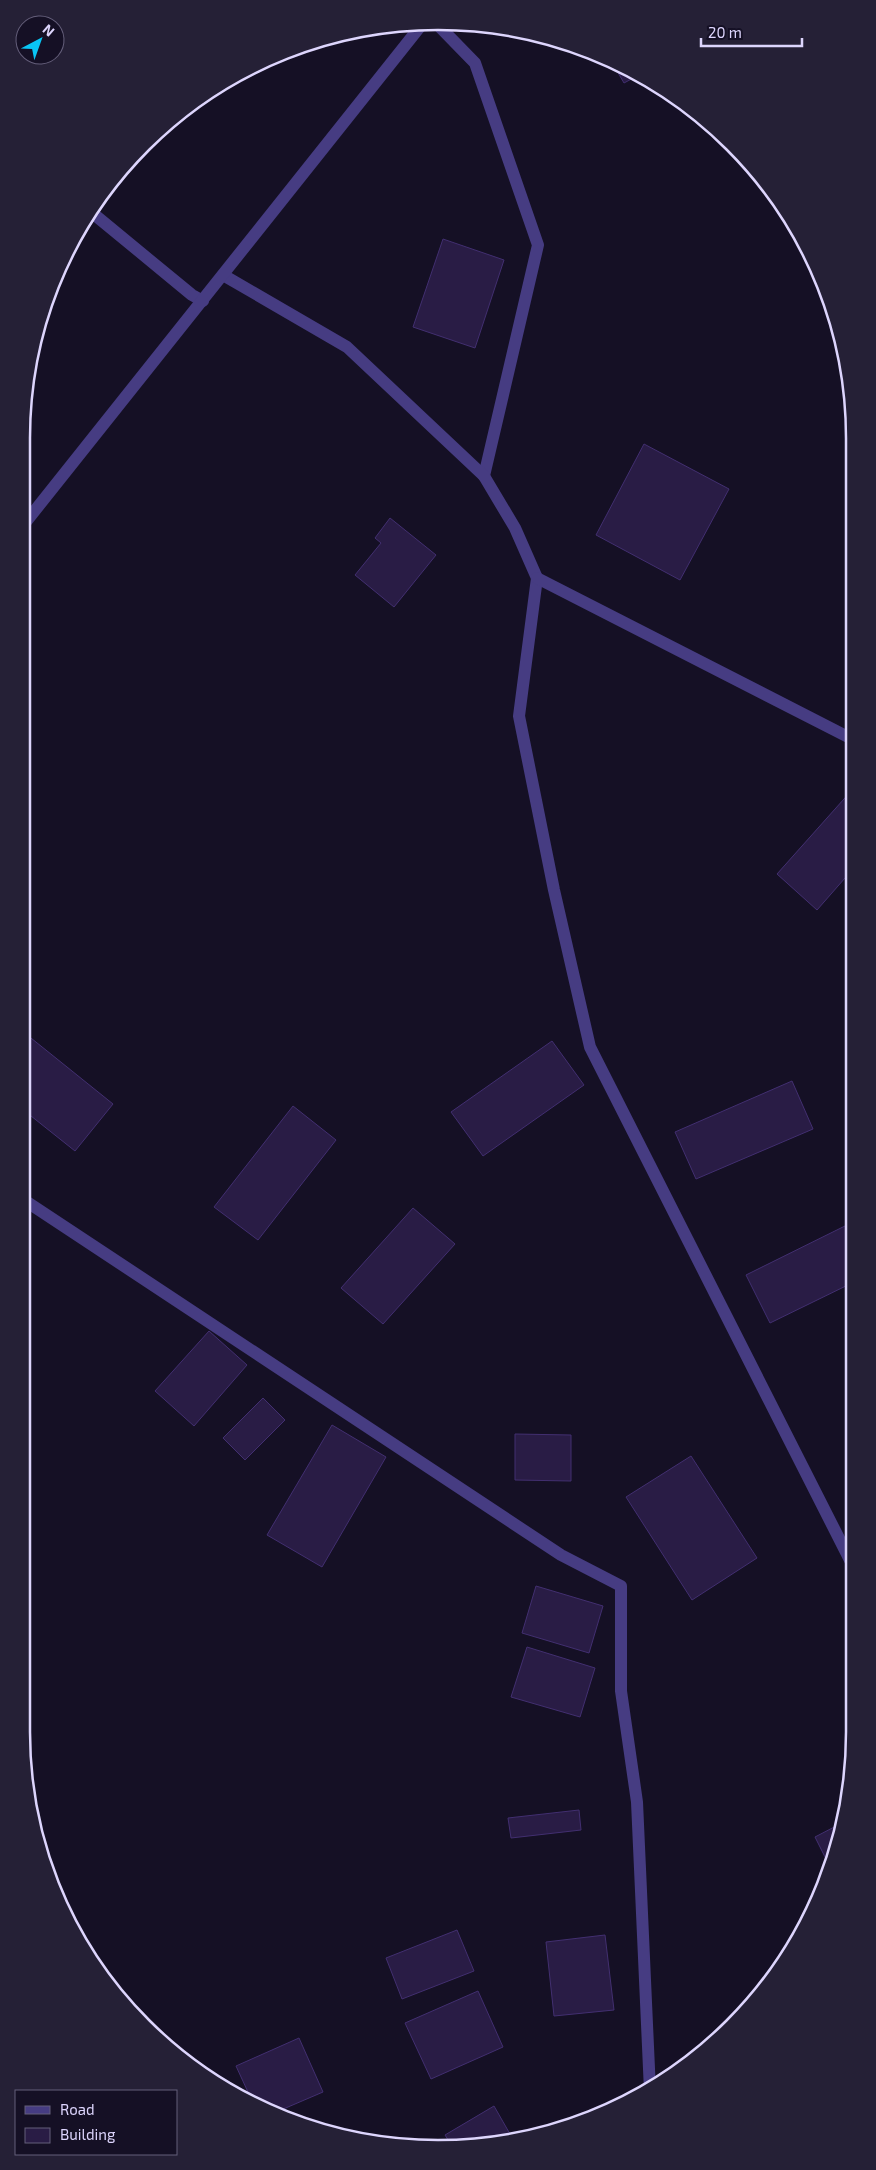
<svg xmlns="http://www.w3.org/2000/svg" width="876" height="2170" font-family="'Exo 2',sans-serif">
	<style>
		.building { fill: #291c45; stroke: #422f70 }
		.lines { fill: none; stroke-linecap: round; stroke-linejoin: round }
		.street { stroke: #463c82; stroke-width: 12 }
		.rim { fill: none; stroke: #ddd5fd; stroke-width: 2.5 }
	</style>
	<rect width="100%" height="100%" fill="#151025"/>
	<g class="building">
		<path d="M613,64L637,76L624,83Z"/>
		<path d="M443,239L504,260L475,348L413,327Z"/>
		<path d="M644,444L729,489L680,580L596,535Z"/>
		<path d="M390,518L436,555L394,607L355,575L381,543L375,538Z"/>
		<path d="M852,790V870L817,910L777,874Z"/>
		<path d="M21,1030L113,1104L75,1151L21,1108Z"/>
		<path d="M552,1041L584,1085L483,1156L451,1112Z"/>
		<path d="M792,1081L813,1129L696,1179L675,1132Z"/>
		<path d="M293,1106L336,1140L258,1240L214,1207Z"/>
		<path d="M413,1208L455,1244L383,1324L341,1288Z"/>
		<path d="M853,1222L854,1282L770,1323L746,1275Z"/>
		<path d="M209,1331L247,1365L194,1426L155,1391Z"/>
		<path d="M263,1398L285,1420L245,1460L223,1438Z"/>
		<path d="M332,1425L386,1457L322,1567L267,1535Z"/>
		<path d="M515,1434L571,1435V1481L515,1480Z"/>
		<path d="M691,1456L757,1558L692,1600L626,1497Z"/>
		<path d="M536,1586L603,1606L589,1653L522,1633Z"/>
		<path d="M527,1647L595,1668L580,1717L511,1697Z"/>
		<path d="M579,1810L581,1830L511,1838L508,1818Z"/>
		<path d="M840,1824L833,1866L831,1869L815,1837Z"/>
		<path d="M457,1930L474,1971L402,1999L386,1958Z"/>
		<path d="M605,1935L614,2010L554,2016L546,1942Z"/>
		<path d="M478,1991L503,2047L431,2079L405,2023Z"/>
		<path d="M299,2038L323,2092L274,2113L253,2103L236,2066Z"/>
		<path d="M494,2106L514,2141L450,2143L445,2135Z"/>
	</g>
	<g class="lines">
		<g class="street">
			<path d="M436,23L475,63L538,245L484,476"/>
			<path d="M90,211L192,295L203,301"/>
			<path d="M223,275L347,347L484,476L515,528L537,578L519,716L554,890L590,1047L854,1568"/>
			<path d="M21,528L423,23"/>
			<path d="M537,578L852,739"/>
			<path d="M21,1198L561,1555L621,1586V1691L637,1802L650,2091"/>
		</g>
	</g>
	<path d="M0 0H876V2170H0ZM438 30H438A408 408 0 0 1 846 438V1732A408 408 0 0 1 438 2140H438A408 408 0 0 1 30 1732V438A408 408 0 0 1 438 30Z" fill="#252036" fill-rule="evenodd"/>
	<path class="rim" d="M438 30H438A408 408 0 0 1 846 438V1732A408 408 0 0 1 438 2140H438A408 408 0 0 1 30 1732V438A408 408 0 0 1 438 30Z"/>
	<rect x="15" y="2090" width="162" height="65" fill="#151025" stroke="#655f7b"/>
	<rect x="25" y="2106" width="25" height="8" fill="#463c82" stroke="#655f7b"/>
	<text x="60" y="2115" font-size="15" fill="#ddd5fd">Road</text>
	<rect x="25" y="2128" width="25" height="15" fill="#291c45" stroke="#655f7b"/>
	<text x="60" y="2140" font-size="15" fill="#ddd5fd">Building</text>
	<g transform="translate(40 40) rotate(41)"><circle r="24" fill="#151025" stroke="#655f7b"/>
	<path d="M0-4L9 19L0 12L-9 19Z" fill="#09c6f5"/>
	<text y="-8" font-size="14" font-weight="bold" text-anchor="middle" fill="#ddd5fd">N</text>
	</g>
	<path d="M701 38v8h101v-8" fill="none" stroke="#ddd5fd" stroke-width="2.5"/>
	<text x="708" y="38" font-size="15" fill="#ddd5fd" stroke="#151025" stroke-width="4" paint-order="stroke">20 m</text>
</svg>
